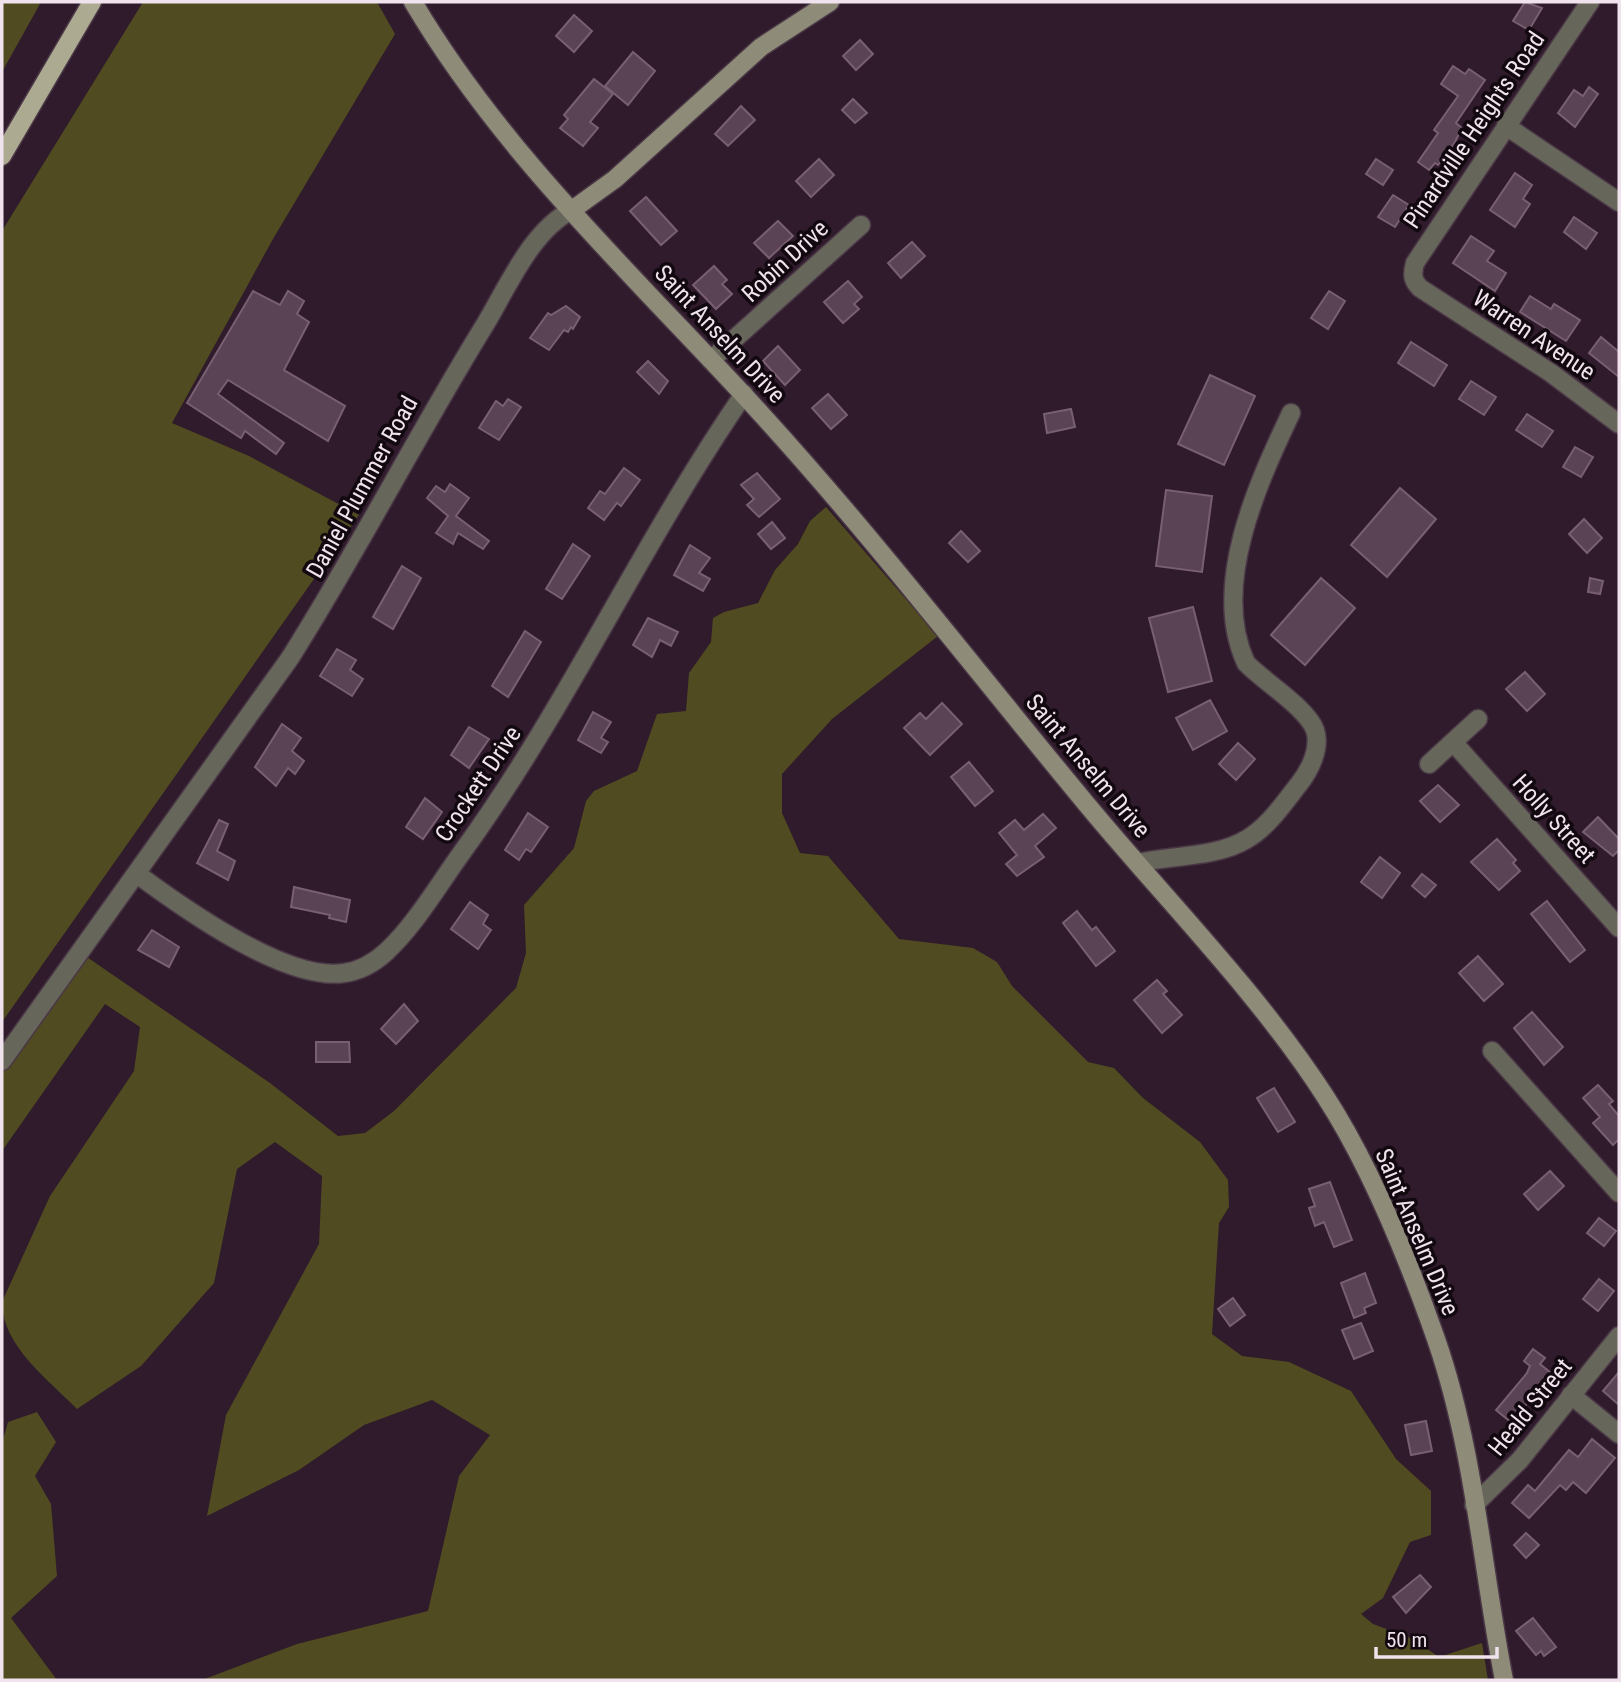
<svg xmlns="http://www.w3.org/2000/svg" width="1621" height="1682" font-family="'Roboto Condensed',sans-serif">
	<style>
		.green { fill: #504b20 }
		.building { fill: #5a4355; stroke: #785f72; stroke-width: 2 }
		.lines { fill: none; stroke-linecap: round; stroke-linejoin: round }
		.street-casing { stroke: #4a3746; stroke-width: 21 }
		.secondary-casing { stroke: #4a3746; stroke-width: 21 }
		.primary-casing { stroke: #4a3746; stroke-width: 21 }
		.street { stroke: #67665a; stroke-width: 18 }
		.secondary { stroke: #8e8c79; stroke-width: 18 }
		.primary { stroke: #acaa91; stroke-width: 18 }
		.labels { text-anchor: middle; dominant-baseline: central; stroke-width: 7; stroke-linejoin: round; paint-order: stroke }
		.street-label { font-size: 24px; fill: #f1e3ed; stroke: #120910 }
	</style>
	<rect width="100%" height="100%" fill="#2f1b2b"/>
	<g class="green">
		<path d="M2,2H41L2,72Z"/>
		<path d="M143,2H377L395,34L273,239L172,423L249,456L359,515L2,1022V231Z"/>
		<path d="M826,507L938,636L832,719L782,774V813L800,853L828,856L899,939L973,948L997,962L1012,986L1088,1062L1114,1068L1143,1098L1200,1142L1228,1180L1229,1207L1219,1223L1212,1334L1242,1356L1289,1362L1351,1391L1396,1459L1431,1491V1535L1410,1542L1383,1598L1361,1614L1373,1624L1413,1639L1439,1657L1482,1643L1488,1680H202L297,1644L428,1611L459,1476L490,1435L432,1400L364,1425L299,1470L207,1516L226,1415L319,1244L322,1176L275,1142L237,1169L214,1283L141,1366L77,1409C49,1380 2,1346 2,1302L50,1196L134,1071L140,1027L105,1004L2,1151V1061L84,955L270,1083L338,1136L365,1133L394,1111L516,988L526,953L524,905L574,848L586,801L594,791L637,771L657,714L686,711L689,673L711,642L713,618L724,612L758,603L775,570L798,544L810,521Z"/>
		<path d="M37,1412L56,1442L35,1476L51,1504L57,1576L11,1618L57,1680H2V1443L8,1422Z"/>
	</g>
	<g class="building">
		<path d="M1525,2L1542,8L1529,30L1513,21Z"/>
		<path d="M574,15L592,31L574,52L556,36Z"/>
		<path d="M860,40L873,54L856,70L843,56Z"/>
		<path d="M633,52L655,71L628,105L605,86Z"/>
		<path d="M1453,66L1465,74L1469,69L1485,80L1456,123L1462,128L1455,142L1438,165L1435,163L1429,170L1418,162L1438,133L1434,130L1458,96L1441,84Z"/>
		<path d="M594,79L613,94L590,122L598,128L583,146L560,128L568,119L564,115Z"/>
		<path d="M1589,87L1598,94L1575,127L1558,113L1574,90L1583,96Z"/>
		<path d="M853,99L867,113L855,123L842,110Z"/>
		<path d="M741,106L755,120L728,146L715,134Z"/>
		<path d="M819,159L834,175L811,197L796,181Z"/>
		<path d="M1376,159L1393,170L1383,185L1366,174Z"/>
		<path d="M1515,173L1532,185L1523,199L1530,204L1515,227L1490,210Z"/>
		<path d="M1393,195L1409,205L1395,227L1378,217Z"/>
		<path d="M646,197L677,231L661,245L630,211Z"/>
		<path d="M1574,217L1597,233L1586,249L1564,232Z"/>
		<path d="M778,221L793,236L769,258L754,243Z"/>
		<path d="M1471,236L1494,251L1487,261L1506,273L1495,291L1453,263Z"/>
		<path d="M912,242L925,256L901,278L888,263Z"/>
		<path d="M714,266L727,280L722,284L732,294L716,309L693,285Z"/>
		<path d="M848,281L862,297L854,304L859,309L843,323L824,302Z"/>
		<path d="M253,291L280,305L288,291L304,301L297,314L309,322L284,370L345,406L328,441L228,380L218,394L284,443L276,454L245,431L241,438L187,403Z"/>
		<path d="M1329,291L1345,301L1328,329L1311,318Z"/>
		<path d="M1530,296L1551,309L1554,304L1580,320L1566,341L1520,312Z"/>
		<path d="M566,306L580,317L573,329L571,327L568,332L564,330L549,350L530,338L548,313L551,315Z"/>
		<path d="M1601,337L1619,352V377L1589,353Z"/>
		<path d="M1411,342L1447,365L1434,386L1398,363Z"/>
		<path d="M778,346L800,370L785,385L763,361Z"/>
		<path d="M648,361L668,381L659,394L637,372Z"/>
		<path d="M1210,375L1255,396L1224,465L1178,444Z"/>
		<path d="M1471,381L1496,397L1484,415L1459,399Z"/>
		<path d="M828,394L847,415L831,429L812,408Z"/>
		<path d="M508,399L521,407L499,440L479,428L496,401L503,406Z"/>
		<path d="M1071,409L1075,427L1047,433L1044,414Z"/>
		<path d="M1527,414L1553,431L1542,447L1516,430Z"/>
		<path d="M1575,447L1593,457L1581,477L1563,467Z"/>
		<path d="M624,468L640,480L621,506L617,503L604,520L588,508L600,491L605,494Z"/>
		<path d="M757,473L780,499L759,517L747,505L754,499L741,485Z"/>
		<path d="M450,484L469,498L456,516L489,541L483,549L458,533L453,544L436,533L448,516L427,498L436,486L445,492Z"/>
		<path d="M1400,488L1436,519L1387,577L1351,545Z"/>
		<path d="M1166,490L1212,496L1202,572L1156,566Z"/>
		<path d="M1584,519L1602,538L1587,553L1569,534Z"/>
		<path d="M772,522L785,538L771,549L758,534Z"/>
		<path d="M961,531L980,551L968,562L949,543Z"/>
		<path d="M573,544L590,556L562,599L546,589Z"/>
		<path d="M690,545L710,558L699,573L710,579L703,591L674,575Z"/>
		<path d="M402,566L421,578L393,629L373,617Z"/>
		<path d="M1321,578L1355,608L1305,665L1271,635Z"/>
		<path d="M1590,578L1603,581L1600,594L1588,592Z"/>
		<path d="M1193,607L1212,681L1168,692L1149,618Z"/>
		<path d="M648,618L678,632L671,646L660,640L652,657L633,645Z"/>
		<path d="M525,631L541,642L508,697L492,686Z"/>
		<path d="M337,649L356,660L350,670L363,679L352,696L320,676Z"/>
		<path d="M1525,672L1545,694L1527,711L1506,689Z"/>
		<path d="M1210,700L1227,731L1193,750L1176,718Z"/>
		<path d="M942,703L962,724L930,755L904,728L920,713L926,719Z"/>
		<path d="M593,712L611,722L601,738L608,742L601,753L578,740Z"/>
		<path d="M282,724L301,738L292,751L304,761L295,774L288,768L276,786L255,767Z"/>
		<path d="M469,727L489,739L469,768L451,755Z"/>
		<path d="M1238,743L1255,759L1236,780L1219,764Z"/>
		<path d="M969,762L993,791L975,806L951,777Z"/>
		<path d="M1438,785L1459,805L1440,822L1420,801Z"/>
		<path d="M425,798L442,812L423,839L406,827Z"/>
		<path d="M528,813L548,827L531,852L526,849L519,860L505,850Z"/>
		<path d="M1043,814L1056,828L1035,846L1044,857L1017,876L1006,864L1017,855L999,833L1015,820L1024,830Z"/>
		<path d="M1598,817L1619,839V850L1613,856L1583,832Z"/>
		<path d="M219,820L228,824L217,851L235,861L228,880L197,863Z"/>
		<path d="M1497,839L1516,860L1513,863L1520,871L1499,890L1471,862Z"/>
		<path d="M1380,857L1400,873L1382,898L1361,882Z"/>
		<path d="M1422,874L1436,885L1425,897L1412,886Z"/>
		<path d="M294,887L350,900L346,922L329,918L330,915L291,907Z"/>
		<path d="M1547,901L1585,950L1570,962L1531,914Z"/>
		<path d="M470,902L488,915L483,924L491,930L478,949L451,929Z"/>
		<path d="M1077,911L1092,930L1096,927L1115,951L1096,966L1063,923Z"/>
		<path d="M152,930L179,947L169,967L138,950Z"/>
		<path d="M1478,956L1503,984L1484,1001L1459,973Z"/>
		<path d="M1157,980L1167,991L1163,994L1182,1015L1162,1033L1134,1000Z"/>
		<path d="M404,1004L418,1021L396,1044L381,1029Z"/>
		<path d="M1532,1012L1563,1047L1544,1065L1514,1028Z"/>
		<path d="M316,1042H349L350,1062H316Z"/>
		<path d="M1598,1085L1613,1101L1609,1104L1619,1116V1139L1613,1145L1593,1123L1600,1117L1583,1098Z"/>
		<path d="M1274,1088L1295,1122L1278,1132L1257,1098Z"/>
		<path d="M1550,1171L1564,1186L1538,1210L1524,1194Z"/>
		<path d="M1330,1182L1352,1240L1334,1247L1324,1222L1315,1226L1309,1208L1315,1206L1309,1189Z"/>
		<path d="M1599,1218L1616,1231L1604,1246L1587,1233Z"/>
		<path d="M1365,1273L1376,1303L1364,1308L1366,1313L1354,1318L1341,1283Z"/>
		<path d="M1599,1279L1614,1291L1598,1311L1583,1299Z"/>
		<path d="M1233,1298L1245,1315L1230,1326L1218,1309Z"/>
		<path d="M1361,1323L1373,1351L1354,1359L1342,1330Z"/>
		<path d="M1533,1349L1545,1358L1540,1364L1551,1373L1512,1423L1496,1410L1527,1373L1530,1366L1524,1361Z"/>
		<path d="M1619,1372V1405L1603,1391Z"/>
		<path d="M1426,1421L1432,1451L1411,1455L1405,1425Z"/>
		<path d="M1592,1439L1615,1458L1586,1493L1573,1482L1566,1490L1560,1485L1529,1518L1512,1503L1528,1485L1535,1491L1569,1450L1578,1457Z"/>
		<path d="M1526,1533L1539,1545L1526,1558L1514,1545Z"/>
		<path d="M1420,1575L1431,1587L1406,1613L1393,1597Z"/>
		<path d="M1533,1618L1556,1647L1544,1656L1541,1651L1536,1655L1516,1631Z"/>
	</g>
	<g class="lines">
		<defs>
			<g id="street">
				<path d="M1590,2L1415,263C1412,274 1412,280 1420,288L1551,373L1619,424"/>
				<path d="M1506,126L1619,202"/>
				<path d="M711,360L861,225"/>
				<path d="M1453,742L1619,928"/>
				<path d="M1429,764L1478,719"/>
				<path d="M1137,863C1171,855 1216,858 1247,839C1268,827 1284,803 1299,784C1310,770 1321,748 1315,730C1307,708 1263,681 1246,663C1210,586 1258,483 1291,413"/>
				<path d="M137,874C183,908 286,982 344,973C359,971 374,963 386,952C416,924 439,884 463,851C568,706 642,542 744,394"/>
				<path d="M1492,1051L1619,1193"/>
				<path d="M2,1061L290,658C359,549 418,433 486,323C508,286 532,230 572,210"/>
				<path d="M1571,1395L1619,1434"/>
				<path d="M1474,1505L1520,1460L1619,1336"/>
			</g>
			<g id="secondary">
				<path d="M413,2C505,158 642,283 763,416C874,538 974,668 1079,795C1160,894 1255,988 1325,1096C1371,1167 1408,1259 1436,1339C1474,1448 1482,1567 1504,1680"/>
				<path d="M572,210L615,179L761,47L830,2"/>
			</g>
			<path id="primary" d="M2,156L92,2"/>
		</defs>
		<use href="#street" class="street-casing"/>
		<use href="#secondary" class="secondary-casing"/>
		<use href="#primary" class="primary-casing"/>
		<use href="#street" class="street"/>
		<use href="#secondary" class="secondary"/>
		<use href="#primary" class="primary"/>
	</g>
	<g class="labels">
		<g class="street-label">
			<text transform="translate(1474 130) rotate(-56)">Pinardville Heights Road</text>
			<text transform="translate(785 261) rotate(-43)">Robin Drive</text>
			<text transform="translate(720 334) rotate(47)">Saint Anselm Drive</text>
			<text transform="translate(1534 335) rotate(34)">Warren Avenue</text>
			<text transform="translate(362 487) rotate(-61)">Daniel Plummer Road</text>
			<text transform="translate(1088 766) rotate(50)">Saint Anselm Drive</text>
			<text transform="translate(478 784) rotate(-56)">Crockett Drive</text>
			<text transform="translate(1554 819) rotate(48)">Holly Street</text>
			<text transform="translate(1417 1232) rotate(67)">Saint Anselm Drive</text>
			<text transform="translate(1530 1407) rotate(-51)">Heald Street</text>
		</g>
	</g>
	<rect width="1621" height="1682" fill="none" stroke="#f1e3ed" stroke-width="7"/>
	<path d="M1376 1647v10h121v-10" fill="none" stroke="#f1e3ed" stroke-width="3.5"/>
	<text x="1386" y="1647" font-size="21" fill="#f1e3ed" stroke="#120910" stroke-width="5" paint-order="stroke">50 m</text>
</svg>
